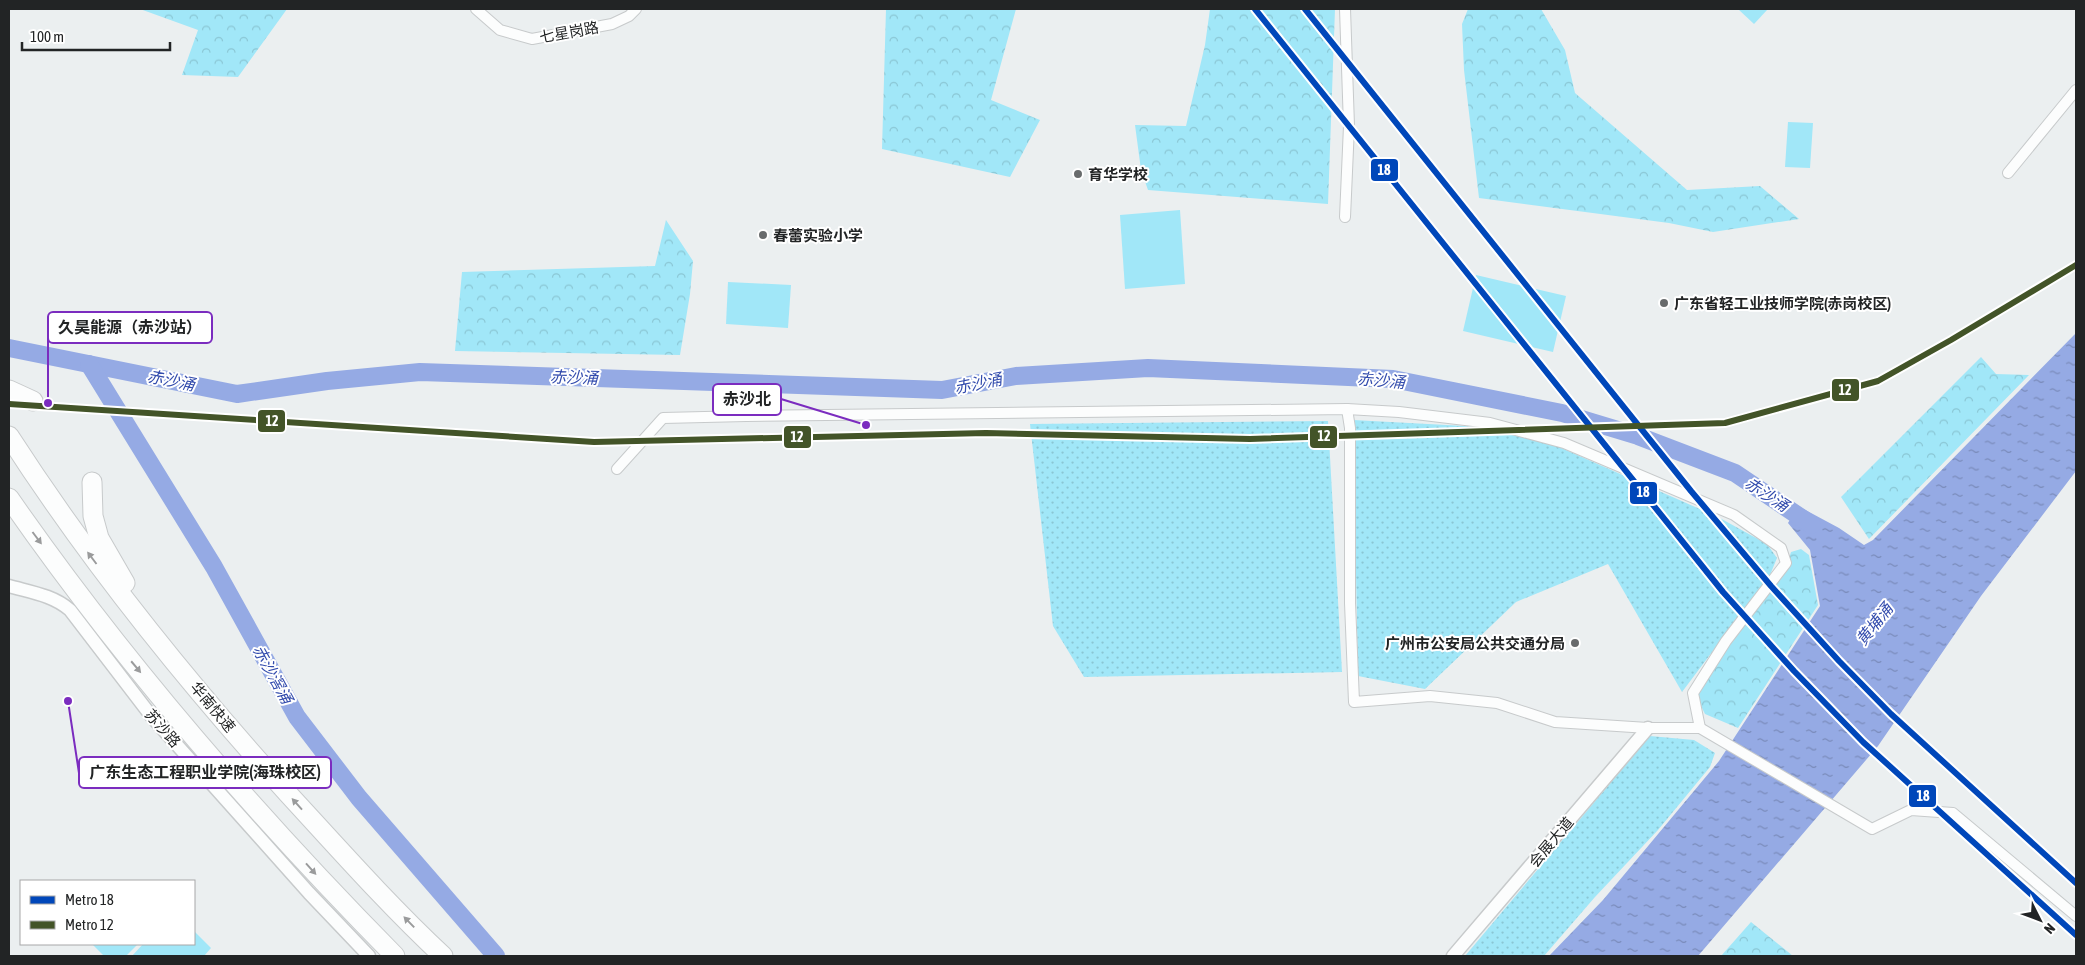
<svg xmlns="http://www.w3.org/2000/svg" width="2085" height="965" font-family="'Asap Condensed','Noto Sans SC',sans-serif">
	<style>
		.grass { fill: url(#grass-dots) }
		.forest { fill: url(#forest-crowns) }
		.green { fill: #a1e7f8 }
		.water { fill: url(#water-ripples) }
		.lines { fill: none; stroke-linecap: round; stroke-linejoin: round }
		.river { stroke: #95aae4; stroke-width: 18 }
		.minor-casing { stroke: #c7cacb; stroke-width: 12 }
		.tertiary-casing { stroke: #c7cacb; stroke-width: 15 }
		.motorway-casing { stroke: #c7cacb; stroke-width: 21 }
		.minor { stroke: #fcfdfd; stroke-width: 10 }
		.tertiary { stroke: #fcfdfd; stroke-width: 12 }
		.motorway { stroke: #fcfdfd; stroke-width: 19 }
		.metro-1-casing { stroke: #fff; stroke-width: 10 }
		.metro-2-casing { stroke: #fff; stroke-width: 10 }
		.metro-1 { stroke: #0047ba; stroke-width: 6 }
		.metro-2 { stroke: #435428; stroke-width: 6 }
		.oneway { fill: #9a9b9c }
		.poi-dot { fill: #686b6c; stroke: #fff; stroke-width: 2 }
		.labels { text-anchor: middle; dominant-baseline: central; stroke-width: 4; stroke-linejoin: round; paint-order: stroke }
		.street-label { font-size: 15px; fill: #222425; stroke: #fff }
		.poi-label { font-size: 15px; font-weight: bold; fill: #222425; stroke: #fff; text-anchor: start }
		.water-label { font-size: 16px; font-style: italic; fill: #334cad; stroke: #fff }
		.leader { fill: none; stroke: #7b2cbf; stroke-width: 2 }
		.callout-dot { fill: #7b2cbf; stroke: #fff; stroke-width: 2 }
		.callout { fill: #fff; stroke: #7b2cbf; stroke-width: 2 }
		.callout-label { font-size: 16px; text-anchor: middle; font-weight: bold; fill: #222425 }
		.line-badge { stroke: #fff; stroke-width: 2 }
		.badge-label { font-size: 14px; text-anchor: middle; font-weight: bold; fill: #fff }
	</style>
	<defs>
		<pattern id="grass-dots" width="8" height="8" patternUnits="userSpaceOnUse" patternTransform="scale(1.25)"><rect width="8" height="8" fill="#a1e7f8"/><path d="M2 2h.1M6 6h.1" fill="none" stroke="#8ac6d4" stroke-width="1.8" stroke-linecap="round"/></pattern>
		<pattern id="forest-crowns" width="20" height="18" patternUnits="userSpaceOnUse" patternTransform="scale(1.25)"><rect width="20" height="18" fill="#a1e7f8"/><path d="M2 6a3 3 0 1 1 6 0M12 15a3 3 0 1 1 6 0" fill="none" stroke="#8ac6d4"/></pattern>
		<pattern id="water-ripples" width="26" height="14" patternUnits="userSpaceOnUse" patternTransform="scale(1.25)"><rect width="26" height="14" fill="#95aae4"/><path d="M2 4q2-2 4 0t4 0M15 11q2-2 4 0t4 0" fill="none" stroke="#798ab9"/></pattern>
	</defs>
	<rect width="100%" height="100%" fill="#ebeff0"/>
	<g class="grass">
		<path d="M1353,420L1484,427L1559,447L1718,517L1767,544L1777,558L1770,575L1682,692L1608,564L1516,602L1425,689L1358,676Z"/>
		<path d="M1328,421L1342,672L1084,677L1053,626L1030,424Z"/>
		<path d="M1650,736L1694,740L1715,753L1710,767L1658,830L1595,897L1544,956H1465Z"/>
	</g>
	<g class="forest">
		<path d="M140,9H287L238,77L182,75L198,30Z"/>
		<path d="M886,9H1016L991,100L1040,120L1010,177L882,149Z"/>
		<path d="M1210,9H1335L1328,204L1148,190L1141,170L1135,125L1186,126L1205,45Z"/>
		<path d="M1468,9H1541L1565,50L1575,93L1687,190L1760,186L1799,219L1713,232L1669,223L1479,198L1464,70L1462,24Z"/>
		<path d="M666,220L693,261L690,294L680,355L455,351L462,272L655,266Z"/>
		<path d="M1981,357L1996,374L2029,375L1869,539L1841,497Z"/>
		<path d="M1801,549L1809,555L1818,605L1738,728L1705,714L1695,694L1727,643L1786,568L1791,552Z"/>
		<path d="M1751,922L1793,956H1721Z"/>
	</g>
	<g class="green">
		<path d="M1738,9H1768L1754,24Z"/>
		<path d="M1788,122L1813,123L1810,168L1785,167Z"/>
		<path d="M1180,210L1185,284L1125,289L1120,215Z"/>
		<path d="M1476,275L1566,296L1553,352L1463,331Z"/>
		<path d="M728,282L791,285L788,328L726,324Z"/>
		<path d="M194,931L211,948L204,956H132L143,944H194Z"/>
		<path d="M92,944H138L126,956H104Z"/>
	</g>
	<path class="water" d="M2076,333V471L1981,596L1878,746L1698,956H1549L1603,900L1719,761L1820,606L1810,550L1788,523L1798,506L1839,528L1864,545L1873,540Z"/>
	<g class="lines">
		<g class="river">
			<path d="M9,348L237,394L327,381L420,372L942,390L1016,376L1148,368L1393,379L1562,413L1638,436L1735,473L1812,525"/>
			<path d="M89,364L214,567L297,717L359,798L496,956"/>
		</g>
		<defs>
			<g id="minor">
				<path d="M476,9L500,30L532,39L612,24L629,16L636,9"/>
				<path d="M2008,173L2076,90"/>
				<path d="M1345,217L1349,126L1345,9"/>
				<path d="M1347,409L1350,428V603L1354,702L1430,696L1497,703L1555,722L1648,728H1700L1872,829L1911,810L1953,813L2076,916"/>
				<path d="M617,469L663,418L746,416L1347,409L1399,412L1490,423L1564,443L1734,515L1781,548L1786,563L1726,641L1693,693L1700,728"/>
			</g>
			<g id="tertiary">
				<path d="M9,586C30,592 53,595 70,610L152,717L309,893L369,956"/>
				<path d="M1453,956L1648,728"/>
			</g>
			<g id="motorway">
				<path d="M9,390L33,401"/>
				<path d="M9,436C98,574 203,702 314,822C356,868 398,914 443,956"/>
				<path d="M92,482L93,516L99,538L125,583"/>
				<path d="M9,498C123,662 255,814 395,956"/>
			</g>
		</defs>
		<use href="#minor" class="minor-casing"/>
		<use href="#tertiary" class="tertiary-casing"/>
		<use href="#motorway" class="motorway-casing"/>
		<use href="#minor" class="minor"/>
		<use href="#tertiary" class="tertiary"/>
		<use href="#motorway" class="motorway"/>
		<defs>
			<g id="metro-1">
				<path d="M1255,9L1723,592L1794,671L1863,742L2076,935"/>
				<path d="M1305,9L1691,491L1771,586L1839,661L1891,714L2076,883"/>
			</g>
			<path id="metro-2" d="M9,404L594,442L986,433L1250,439L1725,423L1878,381L1951,340L2076,265"/>
		</defs>
		<use href="#metro-1" class="metro-1-casing"/>
		<use href="#metro-2" class="metro-2-casing"/>
		<use href="#metro-1" class="metro-1"/>
		<use href="#metro-2" class="metro-2"/>
	</g>
	<defs><path id="oneway-solid" d="M-6-.8H1V-3.2L6.5 0L1 3.2V.8H-6Z" transform="scale(1.25)"/></defs>
	<g class="oneway">
		<use href="#oneway-solid" transform="translate(37 538) rotate(53)"/>
		<use href="#oneway-solid" transform="translate(92 558) rotate(-127)"/>
		<use href="#oneway-solid" transform="translate(136 667) rotate(50)"/>
		<use href="#oneway-solid" transform="translate(297 804) rotate(-132)"/>
		<use href="#oneway-solid" transform="translate(311 869) rotate(48)"/>
		<use href="#oneway-solid" transform="translate(409 922) rotate(-134)"/>
	</g>
	<g class="poi-dot">
		<circle cx="1078" cy="174" r="5"/>
		<circle cx="763" cy="235" r="5"/>
		<circle cx="1664" cy="303" r="5"/>
		<circle cx="1575" cy="643" r="5"/>
	</g>
	<g class="labels">
		<g class="street-label">
			<text transform="translate(569 32) rotate(-10)">七星岗路</text>
			<text transform="translate(213 707) rotate(50)">华南快速</text>
			<text transform="translate(163 728) rotate(49)">苏沙路</text>
			<text transform="translate(1551 842) rotate(-50)">会展大道</text>
		</g>
		<g class="poi-label">
			<text x="1088" y="174">育华学校</text>
			<text x="773" y="235">春蕾实验小学</text>
			<text x="1674" y="303">广东省轻工业技师学院(赤岗校区)</text>
			<text x="1565" y="643" text-anchor="end">广州市公安局公共交通分局</text>
		</g>
		<g class="water-label">
			<text transform="translate(574 377) rotate(2)">赤沙涌</text>
			<text transform="translate(171 380) rotate(11)">赤沙涌</text>
			<text transform="translate(1381 380) rotate(5)">赤沙涌</text>
			<text transform="translate(978 383) rotate(-11)">赤沙涌</text>
			<text transform="translate(1767 494) rotate(33)">赤沙涌</text>
			<text transform="translate(1874 624) rotate(-52)">黄埔涌</text>
			<text transform="translate(273 674) rotate(61)">赤沙滘涌</text>
		</g>
	</g>
	<path class="leader" d="M48 403L48 328M866 425L781 399M68 701L79 773"/>
	<g class="callout-dot">
		<circle cx="48" cy="403" r="5"/>
		<circle cx="866" cy="425" r="5"/>
		<circle cx="68" cy="701" r="5"/>
	</g>
	<g class="callout">
		<rect x="48" y="312" width="164" height="31" rx="5"/>
		<rect x="713" y="384" width="68" height="31" rx="5"/>
		<rect x="79" y="757" width="252" height="31" rx="5"/>
	</g>
	<g class="callout-label">
		<text x="130" y="333">久昊能源（赤沙站）</text>
		<text x="747" y="405">赤沙北</text>
		<text x="205" y="778">广东生态工程职业学院(海珠校区)</text>
	</g>
	<g class="line-badge">
		<rect x="1370" y="158" width="29" height="24" rx="5" fill="#0047ba"/>
		<rect x="1831" y="378" width="29" height="24" rx="5" fill="#435428"/>
		<rect x="257" y="409" width="29" height="24" rx="5" fill="#435428"/>
		<rect x="1309" y="425" width="29" height="24" rx="5" fill="#435428"/>
		<rect x="783" y="425" width="29" height="24" rx="5" fill="#435428"/>
		<rect x="1629" y="481" width="29" height="24" rx="5" fill="#0047ba"/>
		<rect x="1908" y="784" width="29" height="24" rx="5" fill="#0047ba"/>
	</g>
	<g class="badge-label">
		<text x="1384" y="175">18</text>
		<text x="1845" y="395">12</text>
		<text x="272" y="426">12</text>
		<text x="1324" y="441">12</text>
		<text x="797" y="442">12</text>
		<text x="1643" y="497">18</text>
		<text x="1923" y="801">18</text>
	</g>
	<rect width="2085" height="965" fill="none" stroke="#222425" stroke-width="20"/>
	<rect x="20" y="880" width="175" height="65" fill="#ffffff" stroke="#a7a7a8"/>
	<rect x="30" y="896" width="25" height="8" fill="#0047ba" stroke="#a7a7a8"/>
	<text x="65" y="905" font-size="15" fill="#222425">Metro 18</text>
	<rect x="30" y="921" width="25" height="8" fill="#435428" stroke="#a7a7a8"/>
	<text x="65" y="930" font-size="15" fill="#222425">Metro 12</text>
	<g transform="translate(2040 920) rotate(132)" stroke="#ffffff" stroke-width="4" paint-order="stroke">
	<path d="M0-4L9 19L0 12L-9 19Z" fill="#222425"/>
	<text y="-8" font-size="14" font-weight="bold" text-anchor="middle" fill="#222425">N</text>
	</g>
	<path d="M22 42v8h148v-8" fill="none" stroke="#222425" stroke-width="2.5"/>
	<text x="30" y="42" font-size="15" fill="#222425" stroke="#ffffff" stroke-width="4" paint-order="stroke">100 m</text>
</svg>
